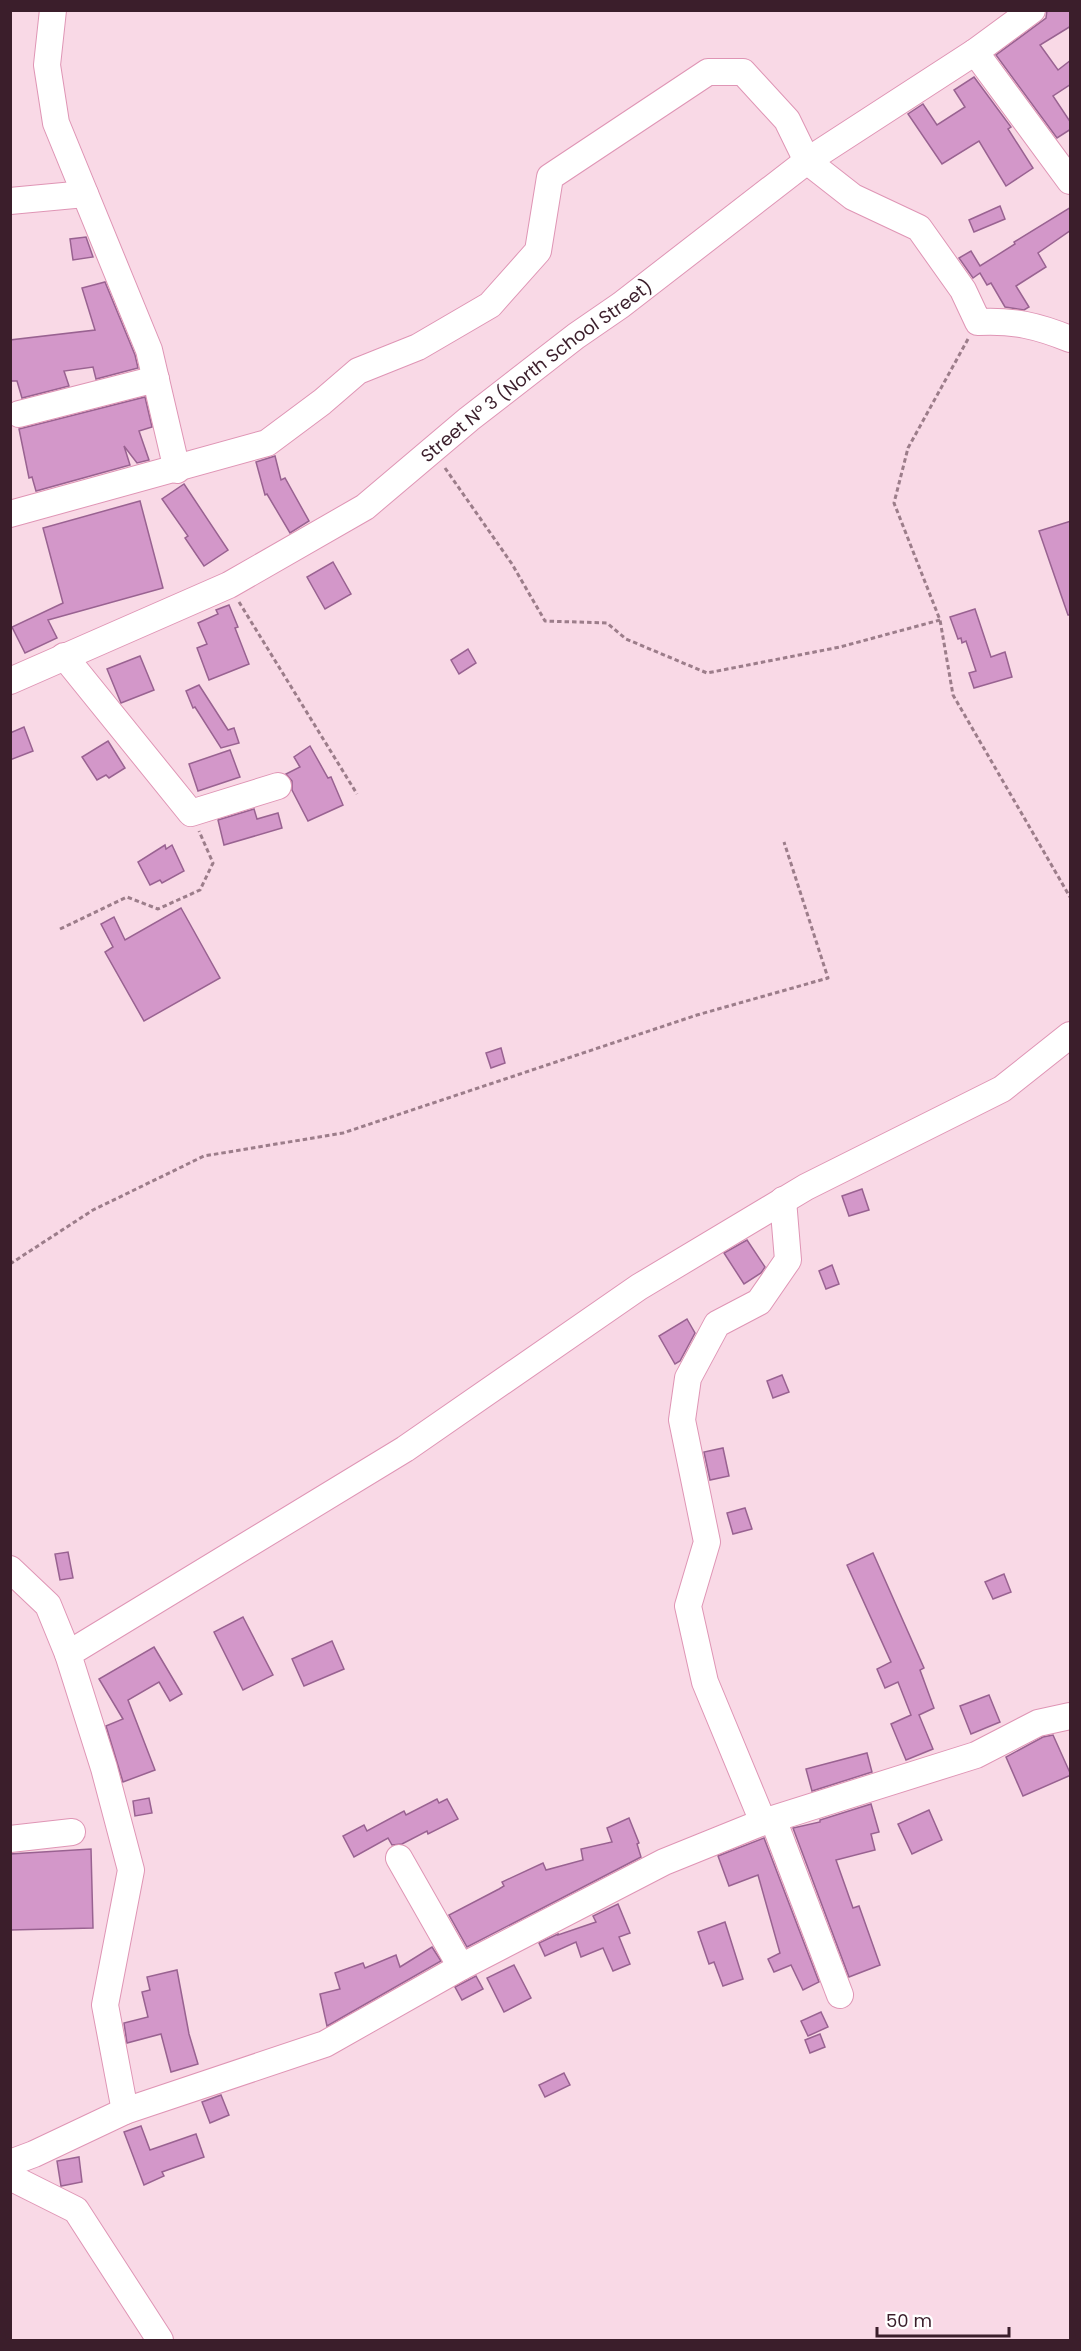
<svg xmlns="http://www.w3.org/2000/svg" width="1081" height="2351" font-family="Poppins,sans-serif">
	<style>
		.building { fill: #d397c9; stroke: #996291; stroke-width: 1.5 }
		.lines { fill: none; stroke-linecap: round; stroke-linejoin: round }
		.minor-casing { stroke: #df95b5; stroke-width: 28 }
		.path { stroke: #9c7d8a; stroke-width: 3; stroke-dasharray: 4.5 3; stroke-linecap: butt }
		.minor { stroke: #fff; stroke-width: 26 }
		.labels { text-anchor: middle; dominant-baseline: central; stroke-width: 4.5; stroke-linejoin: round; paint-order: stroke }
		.street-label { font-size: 18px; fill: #3b1e2b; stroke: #fff }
	</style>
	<rect width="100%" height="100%" fill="#f9d9e6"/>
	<g class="building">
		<path d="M1047,10H1071V26L1040,45L1058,70L1071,60V84L1053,96L1071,123V129L1057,138L996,55L1046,18Z"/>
		<path d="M974,77L1011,127L1008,129L1033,168L1006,186L979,141L942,164L908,114L923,104L937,125L965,107L954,90Z"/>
		<path d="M1000,206L1005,219L974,232L969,220Z"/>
		<path d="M1071,207V230L1038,253L1046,267L1016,286L1029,307L1024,310L1005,307L991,283L987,285L980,273L973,278L959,258L971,251L980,266L1015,244L1014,242Z"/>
		<path d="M86,237L93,257L73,260L70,239Z"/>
		<path d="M105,282L135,355L138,368L96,379L93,367L64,371L69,386L22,398L17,381H10V340L95,330L82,288Z"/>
		<path d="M145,397L152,427L139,431L149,460L137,463L124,446L130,465L36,491L32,477L29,478L19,429Z"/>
		<path d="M275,456L281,480L285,478L309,521L290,533L267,494L265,495L256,462Z"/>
		<path d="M184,484L228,550L204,566L185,538L188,536L162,499Z"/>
		<path d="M140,501L163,588L48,620L57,638L25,653L12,627L63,603L43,528Z"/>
		<path d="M1071,521V615H1068L1039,531Z"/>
		<path d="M333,562L351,594L325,609L307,577Z"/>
		<path d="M229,605L238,627L235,628L249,664L209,680L197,648L207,644L198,623L218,614L216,610Z"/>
		<path d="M975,609L991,657L1005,652L1012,677L974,688L969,673L976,671L966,641L962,643L961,638L958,639L950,617Z"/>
		<path d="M468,649L476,663L459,674L451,660Z"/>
		<path d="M140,656L154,690L121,703L107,669Z"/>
		<path d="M199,685L228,730L234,728L239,743L221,748L195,707L193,708L186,691Z"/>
		<path d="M24,727L33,751L10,760V733Z"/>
		<path d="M108,741L125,768L109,778L106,775L97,780L82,757Z"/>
		<path d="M310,746L328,778L331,777L343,805L308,821L292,790V781L286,774L300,767L294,757Z"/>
		<path d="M230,750L240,777L198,791L189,764Z"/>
		<path d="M254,809L257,819L278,813L282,828L224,845L218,820Z"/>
		<path d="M165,845L166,849L172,845L184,871L162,883L160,880L150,885L138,862Z"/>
		<path d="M181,908L220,978L144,1021L105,952L113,947L101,924L114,917L125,940Z"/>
		<path d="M501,1048L505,1063L491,1068L486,1053Z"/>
		<path d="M862,1189L869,1210L849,1216L842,1196Z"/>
		<path d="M747,1240L765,1267L761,1273L744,1284L724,1253Z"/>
		<path d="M832,1265L839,1284L826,1289L819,1271Z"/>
		<path d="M687,1319L695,1333L680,1361L675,1364L659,1336Z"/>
		<path d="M782,1375L789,1392L773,1398L767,1381Z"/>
		<path d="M723,1448L729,1476L710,1480L704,1452Z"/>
		<path d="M745,1508L752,1529L733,1534L727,1513Z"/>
		<path d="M68,1552L73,1578L60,1580L55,1554Z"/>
		<path d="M873,1553L924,1668L920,1670L934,1708L919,1715L933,1749L906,1760L891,1724L911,1715L898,1682L885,1688L877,1669L891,1662L847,1565Z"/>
		<path d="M1004,1574L1011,1592L993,1599L985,1582Z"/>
		<path d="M243,1617L273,1675L243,1690L214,1632Z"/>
		<path d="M332,1641L344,1669L304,1686L292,1659Z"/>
		<path d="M154,1647L182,1694L170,1701L159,1682L128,1700L155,1770L123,1782L106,1726L123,1719L99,1679Z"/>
		<path d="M989,1695L1000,1722L971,1734L960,1706Z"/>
		<path d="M1053,1735L1071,1775L1023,1796L1006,1757L1043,1737Z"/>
		<path d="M867,1753L872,1772L812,1791L806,1769Z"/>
		<path d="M149,1798L152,1813L135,1816L133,1801Z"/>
		<path d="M437,1799L439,1803L447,1799L458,1819L428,1834L427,1831L402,1844L392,1845L388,1838L354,1857L343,1836L364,1825L367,1831L404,1811L406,1815Z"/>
		<path d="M871,1804L879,1832L871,1834L875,1850L836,1860L853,1908L859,1906L880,1965L849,1977L793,1828L820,1822V1820Z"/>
		<path d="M929,1810L942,1840L912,1854L898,1824Z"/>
		<path d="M629,1818L639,1843L637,1844L641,1857L467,1947L449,1915L499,1889L504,1886L502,1882L543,1863L546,1870L583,1860L581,1849L612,1842L607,1828Z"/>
		<path d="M764,1838L819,1982L803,1990L791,1965L774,1972L768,1959L780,1953L758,1875L729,1886L718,1856Z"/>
		<path d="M91,1849L93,1928L10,1930V1854Z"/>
		<path d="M618,1904L630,1933L619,1937L630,1964L613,1971L603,1948L581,1957L576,1942L545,1956L539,1943L558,1934V1935L596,1922L593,1916Z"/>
		<path d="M725,1922L743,1979L723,1986L714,1962L709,1964L698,1932Z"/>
		<path d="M432,1947L441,1961L327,2026L320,1994L340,1989L335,1973L363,1963L365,1968L396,1955L400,1967Z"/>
		<path d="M514,1965L531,1998L504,2012L487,1978Z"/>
		<path d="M177,1970L189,2034L198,2064L171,2072L161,2034L127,2043L124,2023L148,2017L142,1992L150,1990L147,1977Z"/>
		<path d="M476,1976L483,1989L462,2000L455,1987Z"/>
		<path d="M821,2012L828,2027L808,2036L801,2021Z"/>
		<path d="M820,2034L825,2047L810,2053L805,2040Z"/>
		<path d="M564,2073L570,2085L545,2097L539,2085Z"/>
		<path d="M221,2095L229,2115L210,2123L202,2102Z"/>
		<path d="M141,2126L150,2150L196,2134L204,2157L162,2172L164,2176L144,2185L124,2132Z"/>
		<path d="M79,2157L82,2182L61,2186L57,2161Z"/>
	</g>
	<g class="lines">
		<defs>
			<g id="minor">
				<path d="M53,10L47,65L56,123L149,350L177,470"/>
				<path d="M975,52L1070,181"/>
				<path d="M10,201L85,194"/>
				<path d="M19,414L156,379"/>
				<path d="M10,514L267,443L322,402L358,371L418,347L490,305L538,251L550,177L708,72H743L787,120L807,161L853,197L919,228L963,290L978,322C1013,320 1038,326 1070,339"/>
				<path d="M64,656L191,813L278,786"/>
				<path id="s1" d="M10,681L229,585L365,507L469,419L576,336L621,305L807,161L975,52L1032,10"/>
				<path d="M10,1569L48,1605L68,1654"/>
				<path d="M773,1819L840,1995"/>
				<path d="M763,1822L705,1682L688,1606L707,1542L682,1420L688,1378L717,1324L759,1302L788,1260L783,1200"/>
				<path d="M10,1839L72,1832"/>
				<path d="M399,1858L461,1967"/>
				<path d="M125,2111L105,2005L131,1870L104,1768L68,1654L405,1449L639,1287L806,1187L1002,1089L1070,1035"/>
				<path d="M10,2163L34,2154L125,2111L325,2044L461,1967L664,1862L763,1822L976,1755L1038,1723L1070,1716"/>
				<path d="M10,2177L76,2210L160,2340"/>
			</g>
		</defs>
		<use href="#minor" class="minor-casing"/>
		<g class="path">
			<path d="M968,339L908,448L894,503L940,620L953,695L1070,897"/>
			<path d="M445,468L512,564L545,621L607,623L626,639L707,673L840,647L940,620"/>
			<path d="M239,602L357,794"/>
			<path d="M60,929L127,897L158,909L200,890L213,863L199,831"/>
			<path d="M10,1264L93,1210L204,1156L343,1133L697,1015L828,978L784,842"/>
		</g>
		<use href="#minor" class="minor"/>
	</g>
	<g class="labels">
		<g class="street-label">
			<text stroke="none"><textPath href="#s1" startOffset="615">Street N° 3 (North School Street)</textPath></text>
		</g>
	</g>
	<rect width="1081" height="2351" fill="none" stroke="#3b1e2b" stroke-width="24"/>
	<path d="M877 2327v9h132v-9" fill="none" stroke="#3b1e2b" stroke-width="3"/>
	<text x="886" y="2327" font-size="18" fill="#3b1e2b" stroke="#ffffff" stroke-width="4.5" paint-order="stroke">50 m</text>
</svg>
